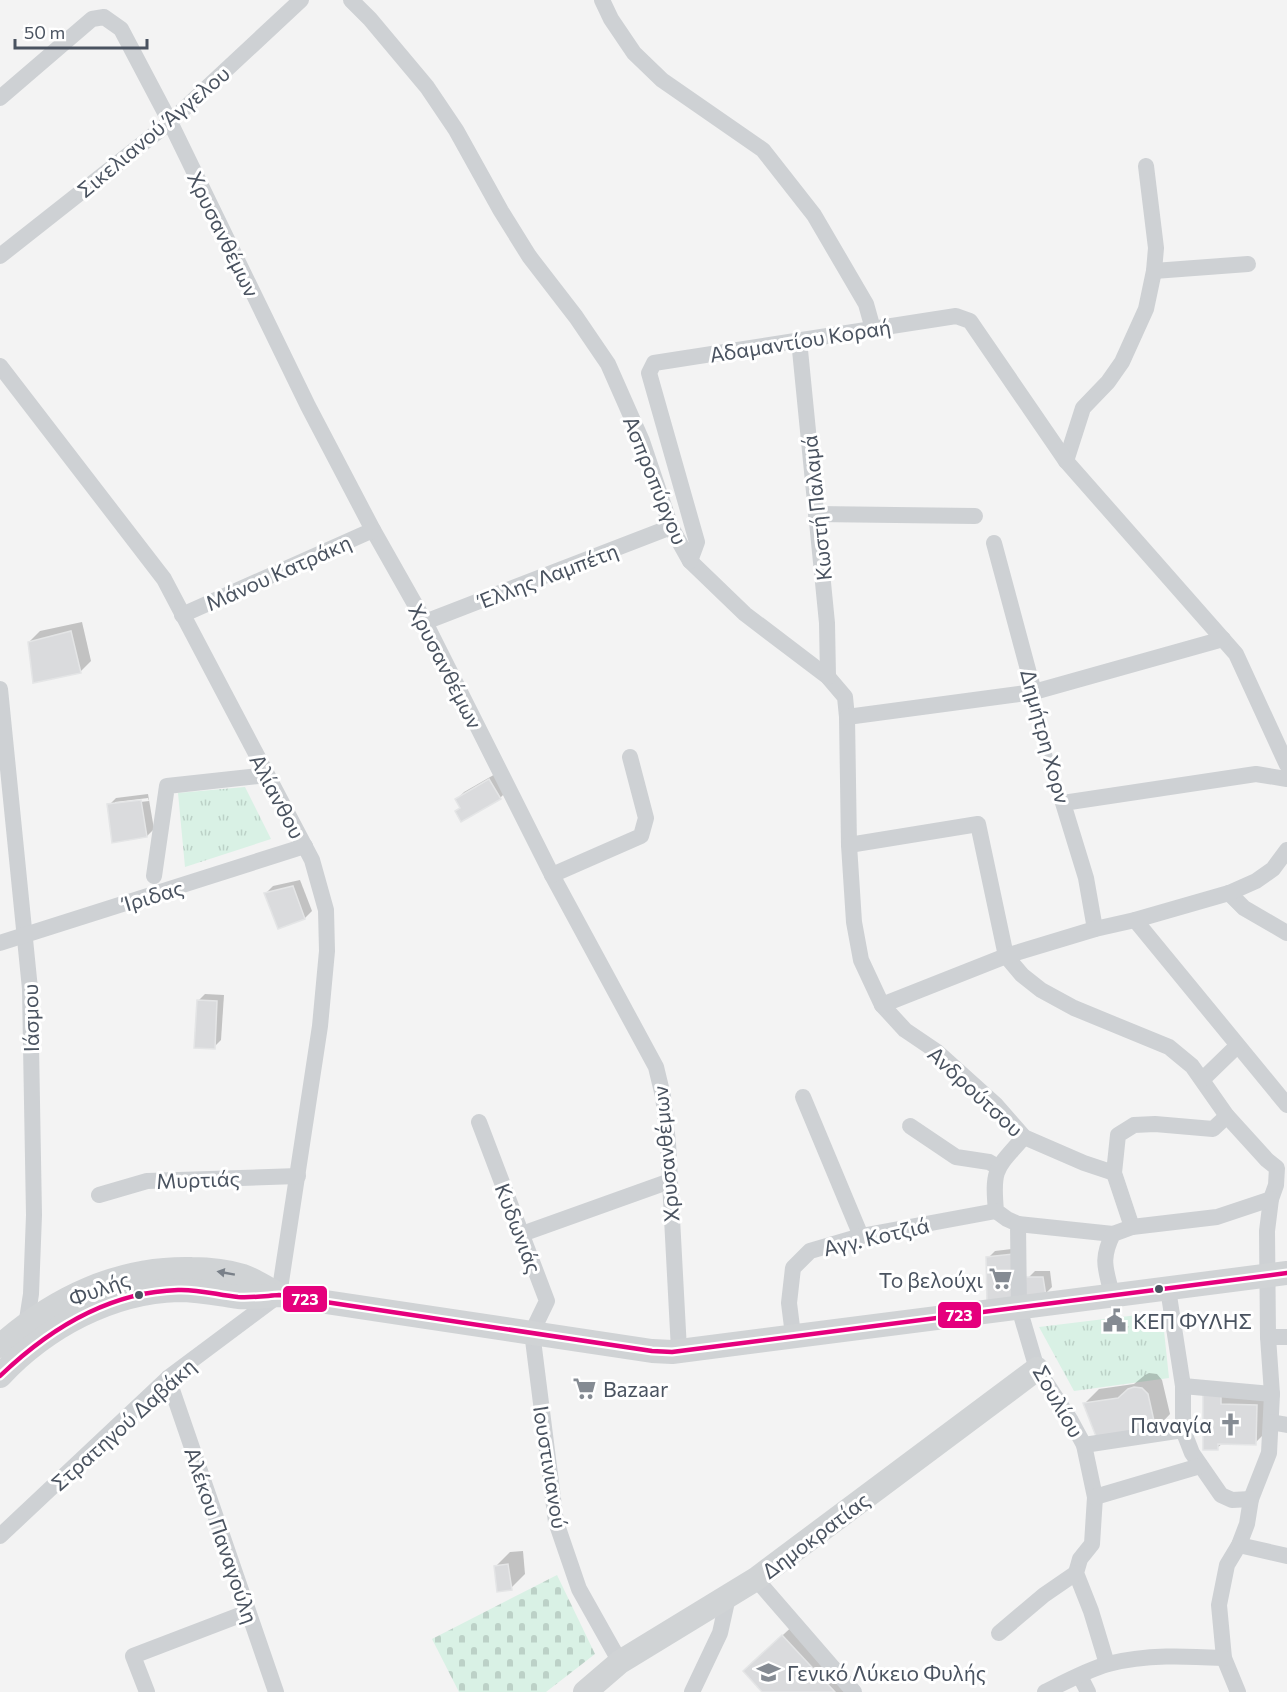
<svg xmlns="http://www.w3.org/2000/svg" width="1287" height="1692" font-family="Commissioner,sans-serif">
	<style>
		.grass { fill: url(#grass-tufts) }
		.cemetery { fill: url(#cemetery-stones) }
		.shadow { fill: #0003; fill-rule: evenodd }
		.building { fill: #dadbdd; stroke: #e4e5e6; stroke-width: 1.5 }
		.lines { fill: none; stroke-linecap: round; stroke-linejoin: round }
		.lane { stroke: #ced1d4; stroke-width: 8 }
		.street { stroke: #ced1d4; stroke-width: 16 }
		.secondary { stroke: #d0d3d5; stroke-width: 24 }
		.bus-1-casing { stroke: #fff; stroke-width: 9 }
		.bus-1 { stroke: #e5007d; stroke-width: 4.5 }
		.oneway { fill: #798089 }
		.bus-dot { fill: #4a5360; stroke: #fff; stroke-width: 2 }
		.labels { text-anchor: middle; dominant-baseline: central; stroke-width: 6; stroke-linejoin: round; paint-order: stroke }
		.street-label { font-size: 21px; fill: #4a5360; stroke: #fff }
		.poi-label { font-size: 21px; fill: #4a5360; stroke: #fff; text-anchor: start }
		.line-badge { stroke: #fff; stroke-width: 2 }
		.badge-label { font-size: 16px; text-anchor: middle; font-weight: bold; fill: #fff }
	</style>
	<defs>
		<pattern id="grass-tufts" width="24" height="20" patternUnits="userSpaceOnUse" patternTransform="scale(1.5)"><rect width="24" height="20" fill="#d9f1e5"/><path d="M3 7l-1-3M5 7V3M7 7l1-3M15 17l-1-3M17 17v-4M19 17l1-3" fill="none" stroke="#bcd1c7"/></pattern>
		<pattern id="cemetery-stones" width="16" height="16" patternUnits="userSpaceOnUse" patternTransform="scale(1.5)"><rect width="16" height="16" fill="#d9f1e5"/><path d="M2 7V4a2 2 0 0 1 4 0v3zM10 15v-3a2 2 0 0 1 4 0v3z" fill="#bcd1c7"/></pattern>
	</defs>
	<rect width="100%" height="100%" fill="#f3f3f3"/>
	<g class="grass">
		<path d="M245,787L271,839L185,867L178,793Z"/>
		<path d="M1162,1312L1169,1378L1074,1391L1039,1327Z"/>
	</g>
	<path class="cemetery" d="M557,1575L595,1654L546,1692H459L432,1639Z"/>
	<g class="shadow">
		<path d="M82,622L91,661L80,672L29,642L40,631Z"/>
		<path d="M497,773L507,791L500,798L461,807L457,799L464,792Z"/>
		<path d="M148,794L154,829L147,836L109,805L116,798ZM148,798L149,801L115,805V802Z"/>
		<path d="M300,880L312,911L305,918L279,927L266,893L273,886Z"/>
		<path d="M205,994L224,995L221,1040L214,1047L198,1001Z"/>
		<path d="M1020,1248L1023,1292L988,1258L995,1251Z"/>
		<path d="M1035,1271H1050L1052,1287L1045,1294L1028,1278Z"/>
		<path d="M1149,1373L1157,1374L1162,1380L1170,1414L1156,1429L1085,1403L1099,1389L1134,1384L1145,1375Z"/>
		<path d="M1205,1394H1267L1266,1432L1255,1443H1223L1217,1448Z"/>
		<path d="M523,1551L525,1574L511,1588L495,1567L510,1552Z"/>
		<path d="M797,1622L851,1692H764L760,1656Z"/>
	</g>
	<g class="building">
		<path d="M71,631L81,673L33,683L28,642Z"/>
		<path d="M489,779L501,799L461,822L455,811L460,808L455,799Z"/>
		<path d="M141,800L147,837L112,843L107,804Z"/>
		<path d="M293,886L305,919L278,929L264,893Z"/>
		<path d="M197,1000L217,1001L215,1049L194,1048Z"/>
		<path d="M1013,1254L1017,1300L987,1304L986,1257Z"/>
		<path d="M1026,1277H1043L1046,1296L1023,1298Z"/>
		<path d="M1134,1387L1142,1388L1148,1394L1156,1430L1097,1439L1083,1403L1118,1398L1128,1389Z"/>
		<path d="M1203,1393L1221,1394V1404L1257,1405L1256,1445L1218,1444V1450H1203Z"/>
		<path d="M508,1564L512,1590L497,1592L494,1566Z"/>
		<path d="M782,1635L835,1692H762L743,1671Z"/>
	</g>
	<g class="lines">
		<path class="lane" d="M1034,692L1052,771L1063,803"/>
		<g class="street">
			<path d="M351,0L370,19L427,87L456,130L501,211L529,256L576,317L608,364L642,441L671,527L690,561L745,614L828,677L845,697L847,717L849,845L854,922L861,960L882,1005L905,1030L936,1051L996,1105L1024,1137L1084,1163L1114,1173"/>
			<path d="M602,0L611,19L634,53L662,80L763,150L814,215L866,304L873,329"/>
			<path d="M0,98L92,19L104,17L121,29L170,122L308,406L373,530L425,622L552,875L656,1067L663,1096L668,1143L679,1350"/>
			<path d="M0,256L170,122L301,0"/>
			<path d="M1154,271L1248,264"/>
			<path d="M799,340L827,623L828,677"/>
			<path d="M0,366L164,579L312,860L326,910L327,951L320,1026L279,1295L168,1378L0,1536"/>
			<path d="M1066,461L1083,408L1108,382L1122,362L1146,309L1154,271L1156,248L1146,166"/>
			<path d="M816,514L975,516"/>
			<path d="M994,543L1034,692"/>
			<path d="M690,561L697,542L649,373L654,363L956,316L970,321L1066,461L1236,654L1287,765"/>
			<path d="M182,615L373,530"/>
			<path d="M425,622L671,527"/>
			<path d="M0,689L30,989L34,1215L31,1294L26,1326L29,1330"/>
			<path d="M847,717L1034,692L1223,639"/>
			<path d="M849,845L978,824L1006,956L1022,975L1041,990L1074,1008L1169,1047L1192,1066L1227,1116L1267,1160L1277,1168L1276,1185L1271,1199L1267,1231L1268,1337L1272,1394L1269,1453L1251,1499L1247,1524L1239,1545L1227,1565L1219,1605L1224,1658L1238,1692"/>
			<path d="M552,875L641,836L646,818L630,757"/>
			<path d="M154,876L167,786L267,775"/>
			<path d="M1229,893L1244,908L1287,933"/>
			<path d="M1135,920L1287,1105"/>
			<path d="M1095,929L1086,878L1063,803L1256,774L1287,779"/>
			<path d="M0,943L305,846"/>
			<path d="M882,1005L1006,956L1095,929L1135,920L1229,893L1256,881L1273,869L1287,850"/>
			<path d="M1203,1079L1237,1046"/>
			<path d="M803,1097L861,1236"/>
			<path d="M479,1122L547,1301L532,1332L556,1522L579,1589L620,1662"/>
			<path d="M910,1126L956,1157L989,1162L998,1167"/>
			<path d="M1024,1137C996,1169 992,1168 996,1211L1007,1219L1018,1224L1019,1308L1037,1369L1071,1421L1084,1445L1095,1497L1092,1544L1080,1559L1076,1573L1091,1611L1107,1664"/>
			<path d="M99,1195L147,1181L298,1176"/>
			<path d="M1018,1224L1113,1234"/>
			<path d="M1132,1227L1114,1173L1118,1135L1134,1125L1155,1124L1213,1129L1227,1116"/>
			<path d="M522,1234L670,1181"/>
			<path d="M1168,1289L1183,1386V1430L1192,1453L1221,1495L1232,1500L1251,1499"/>
			<path d="M1112,1295C1106,1269 1100,1260 1113,1234L1132,1227L1217,1217L1271,1199"/>
			<path d="M793,1335L789,1303L793,1268L810,1251L861,1236L996,1211"/>
			<path d="M1268,1337H1287"/>
			<path d="M168,1378L276,1692"/>
			<path d="M1183,1386L1272,1394"/>
			<path d="M1271,1422L1287,1425"/>
			<path d="M1084,1445L1183,1430"/>
			<path d="M1095,1497L1200,1466"/>
			<path d="M1239,1545L1287,1556"/>
			<path d="M756,1579L854,1692"/>
			<path d="M999,1633L1044,1595L1076,1573"/>
			<path d="M1080,1676L1088,1692"/>
			<path d="M147,1692L133,1656L248,1612"/>
			<path d="M692,1692L720,1633L728,1597"/>
			<path d="M1045,1692C1065,1682 1087,1670 1108,1664C1146,1654 1186,1656 1224,1658"/>
		</g>
		<g class="secondary">
			<path d="M0,1346C54,1298 119,1267 192,1269C209,1269 227,1271 243,1276C255,1280 268,1289 279,1295"/>
			<path d="M0,1376C46,1327 111,1292 178,1290C199,1290 218,1294 238,1297C251,1298 266,1296 279,1295L652,1351L672,1352L1287,1273"/>
			<path d="M585,1692L620,1662L756,1579L1037,1369"/>
		</g>
		<defs>
			<path id="bus-1" d="M0,1376C49,1329 108,1292 178,1290C198,1289 218,1295 238,1297C251,1298 265,1296 279,1295L652,1351L672,1352L1287,1273"/>
		</defs>
		<use href="#bus-1" class="bus-1-casing"/>
		<use href="#bus-1" class="bus-1"/>
	</g>
	<defs><path id="oneway-solid" d="M-6-.8H1V-3.2L6.5 0L1 3.2V.8H-6Z" transform="scale(1.5)"/></defs>
	<use class="oneway" href="#oneway-solid" transform="translate(226 1273) rotate(-170)"/>
	<defs>
		<symbol id="supermarket-bare" viewBox="-9 -9 18 18"><path d="M-6-5.5h2.5l.6 2H6L4.5 2H-2.5L-4.4-4H-6ZM-1.5 3.2a1.3 1.3 0 1 0 .1 0ZM3 3.2a1.3 1.3 0 1 0 .1 0Z" fill="#858b93" stroke="#fff" stroke-width="2.5" paint-order="stroke"/></symbol>
		<symbol id="civic-bare" viewBox="-9 -9 18 18"><path d="M-.6-6.5H3V-4.5H.6V-3L4-1V1h2V6H-6V1h2V-1L-.6-3ZM-1.2 2.5V6h2.4V2.5Z" fill="#858b93" stroke="#fff" stroke-width="2.5" paint-order="stroke"/></symbol>
		<symbol id="church-bare" viewBox="-9 -9 18 18"><path d="M-1.2-6h2.4v3.5h3.3v2.4h-3.3V6h-2.4V-.1h-3.3v-2.4h3.3Z" fill="#858b93" stroke="#fff" stroke-width="2.5" paint-order="stroke"/></symbol>
		<symbol id="school-bare" viewBox="-9 -9 18 18"><path d="M0-5L7-2L0 1L-7-2ZM-4 1L0 2.5L4 1V4Q0 6-4 4Z" fill="#858b93" stroke="#fff" stroke-width="2.5" paint-order="stroke"/></symbol>
	</defs>
	<g fill-rule="evenodd">
		<use href="#supermarket-bare" x="984" y="1262" width="33" height="33"/>
		<use href="#civic-bare" x="1098" y="1304" width="33" height="33"/>
		<use href="#supermarket-bare" x="568" y="1372" width="33" height="33"/>
		<use href="#church-bare" x="1214" y="1408" width="33" height="33"/>
		<use href="#school-bare" x="752" y="1656" width="33" height="33"/>
	</g>
	<g class="bus-dot">
		<circle cx="1159" cy="1289" r="5"/>
		<circle cx="139" cy="1295" r="5"/>
	</g>
	<g class="labels">
		<g class="street-label">
			<text transform="translate(153 131) rotate(-40)">Σικελιανού Άγγελου</text>
			<text transform="translate(224 234) rotate(64)">Χρυσανθέμων</text>
			<text transform="translate(800 340) rotate(-9)">Αδαμαντίου Κοραή</text>
			<text transform="translate(656 480) rotate(68)">Ασπροπύργου</text>
			<text transform="translate(816 508) rotate(-96)">Κωστή Παλαμά</text>
			<text transform="translate(278 572) rotate(-24)">Μάνου Κατράκη</text>
			<text transform="translate(548 575) rotate(-21)">Έλλης Λαμπέτη</text>
			<text transform="translate(446 666) rotate(63)">Χρυσανθέμων</text>
			<text transform="translate(1046 736) rotate(75)">Δημήτρη Χορν</text>
			<text transform="translate(278 796) rotate(62)">Αλίανθου</text>
			<text transform="translate(153 895) rotate(-17)">Ίριδας</text>
			<text transform="translate(30 1018) rotate(-91)">Ιάσμου</text>
			<text transform="translate(976 1091) rotate(43)">Ανδρούτσου</text>
			<text transform="translate(665 1154) rotate(-95)">Χρυσανθέμων</text>
			<text transform="translate(198 1179) rotate(-2)">Μυρτιάς</text>
			<text transform="translate(519 1228) rotate(69)">Κυδωνιάς</text>
			<text transform="translate(876 1236) rotate(-13)">Αγγ. Κοτζιά</text>
			<text transform="translate(99 1288) rotate(-20)">Φυλής</text>
			<text transform="translate(1059 1401) rotate(60)">Σουλίου</text>
			<text transform="translate(123 1424) rotate(-42)">Στρατηγού Δαβάκη</text>
			<text transform="translate(551 1467) rotate(81)">Ιουστινιανού</text>
			<text transform="translate(222 1535) rotate(71)">Αλέκου Παναγούλη</text>
			<text transform="translate(815 1535) rotate(-37)">Δημοκρατίας</text>
		</g>
		<g class="poi-label">
			<text x="983" y="1279" text-anchor="end">Το βελούχι</text>
			<text x="1133" y="1320">ΚΕΠ ΦΥΛΗΣ</text>
			<text x="603" y="1388">Bazaar</text>
			<text x="1212" y="1424" text-anchor="end">Παναγία</text>
			<text x="787" y="1672">Γενικό Λύκειο Φυλής</text>
		</g>
	</g>
	<g class="line-badge">
		<rect x="282" y="1285" width="46" height="28" rx="6" fill="#e5007d"/>
		<rect x="937" y="1301" width="45" height="28" rx="6" fill="#e5007d"/>
	</g>
	<g class="badge-label">
		<text x="305" y="1305">723</text>
		<text x="959" y="1321">723</text>
	</g>
	<path d="M15 39v9h132v-9" fill="none" stroke="#4a5360" stroke-width="3"/>
	<text x="24" y="39" font-size="18" fill="#4a5360" stroke="#ffffff" stroke-width="4.5" paint-order="stroke">50 m</text>
</svg>
